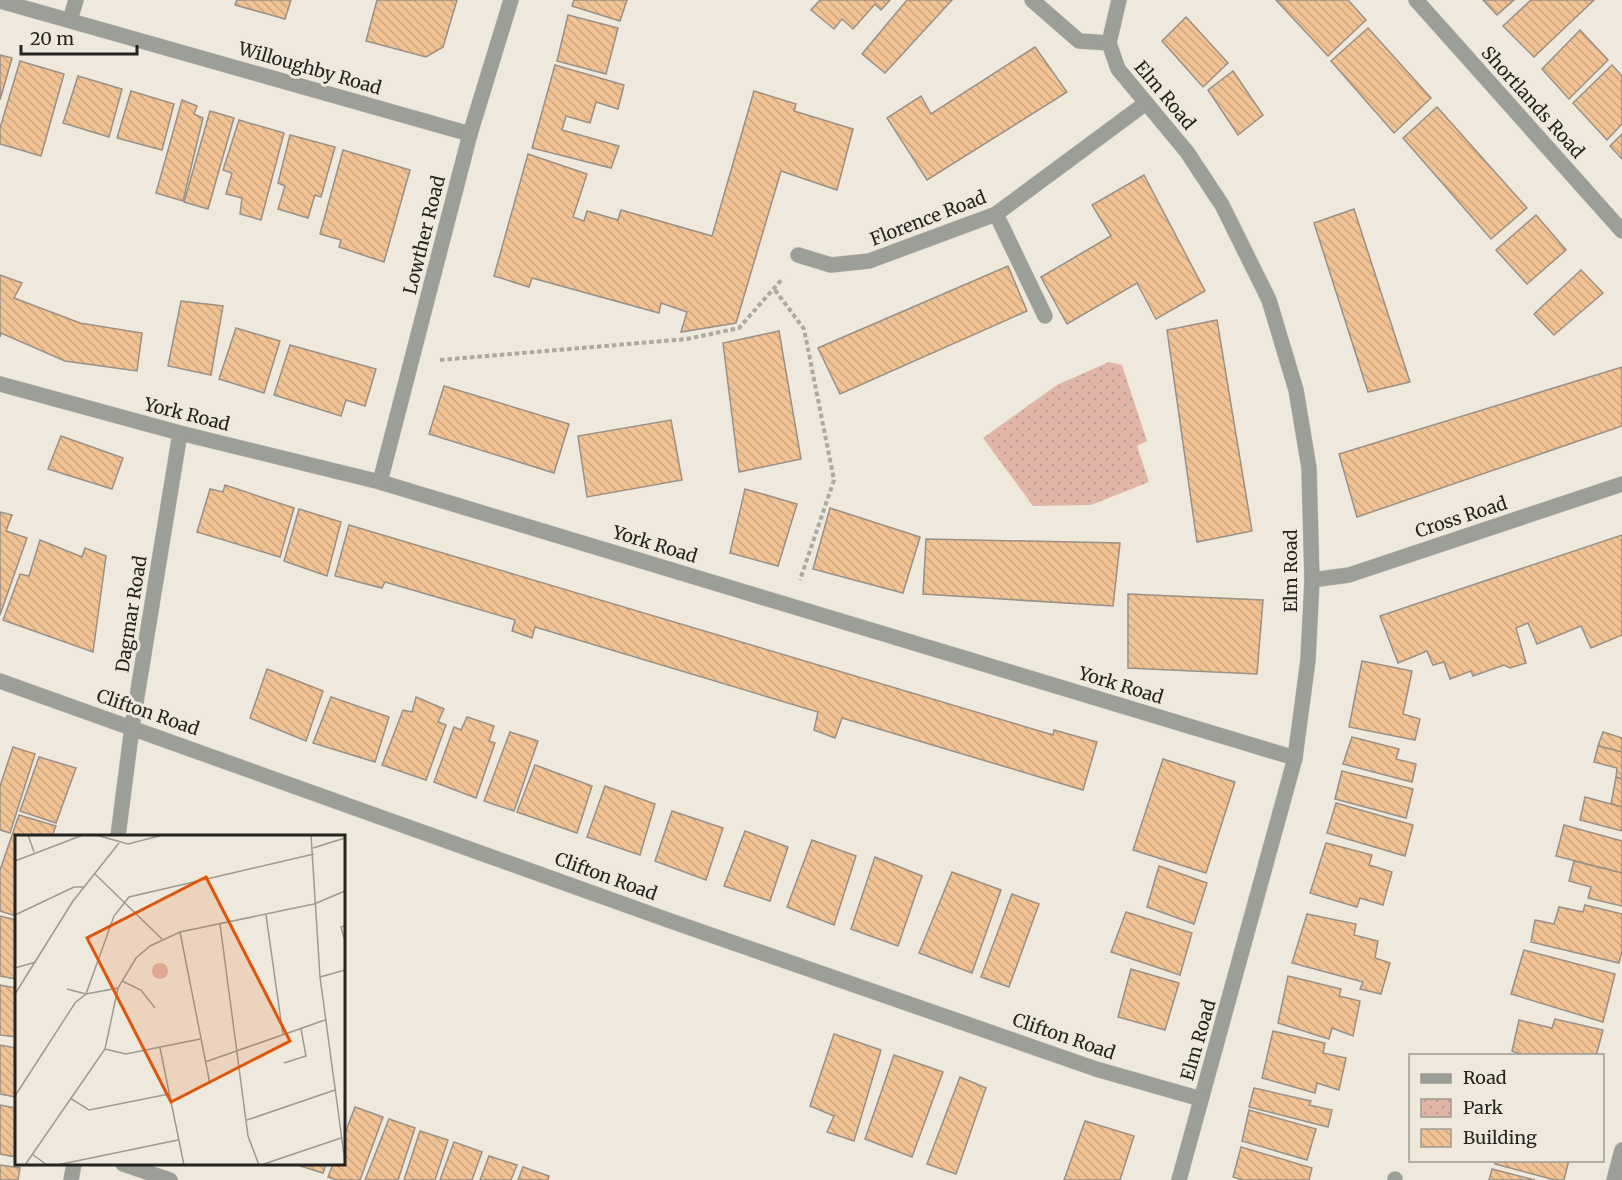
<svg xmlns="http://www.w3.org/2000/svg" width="1622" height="1180" font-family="Merriweather,serif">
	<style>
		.park { fill: url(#park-dots) }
		.building { fill: url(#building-back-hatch); stroke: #9a9086; stroke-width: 1.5 }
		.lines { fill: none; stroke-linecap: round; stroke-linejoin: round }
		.service-casing { stroke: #cac5ba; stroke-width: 16 }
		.minor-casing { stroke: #cac5ba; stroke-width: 16 }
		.path { stroke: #ada99f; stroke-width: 4; stroke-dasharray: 4.5 3; stroke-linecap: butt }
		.service { stroke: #9c9e98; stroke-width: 15 }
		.minor { stroke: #9c9e98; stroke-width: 15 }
		.labels { text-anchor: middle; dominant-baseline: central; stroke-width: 6; stroke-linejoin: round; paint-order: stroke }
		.street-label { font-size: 18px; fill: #25231f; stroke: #eee9dc }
		.inset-road { fill: none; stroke: #9e9a90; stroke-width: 1.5 }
		.view { fill: #de560d; fill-opacity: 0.15; stroke: #de560d; stroke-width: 3 }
		.inset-edge { fill: none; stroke: #25231f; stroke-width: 3 }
	</style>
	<defs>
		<pattern id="park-dots" width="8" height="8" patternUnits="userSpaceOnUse" patternTransform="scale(1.5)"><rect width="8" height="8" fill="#e1b6a8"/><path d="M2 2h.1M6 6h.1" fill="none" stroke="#c19c90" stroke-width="1.8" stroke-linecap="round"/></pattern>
		<pattern id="building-back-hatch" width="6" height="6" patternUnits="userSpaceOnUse" patternTransform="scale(1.5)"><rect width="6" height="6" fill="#f0c294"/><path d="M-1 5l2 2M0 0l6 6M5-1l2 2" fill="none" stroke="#cea67f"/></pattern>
	</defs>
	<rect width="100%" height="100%" fill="#eee9dc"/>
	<path class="park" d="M1109,362L1122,365L1147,441L1137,446L1149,482L1091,505L1033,506L983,438L1057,385Z"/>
	<g class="building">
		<path d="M237,0H291L285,19L235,5Z"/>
		<path d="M377,0H457L443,47L426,57L366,41Z"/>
		<path d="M574,0H627L620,21L572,6Z"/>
		<path d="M820,0H890L881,10L875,4L853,29L842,19L834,29L811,10Z"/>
		<path d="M907,0H952L885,73L862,54Z"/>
		<path d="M1276,0H1348L1366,20L1328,56Z"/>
		<path d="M1483,0H1514L1497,15Z"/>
		<path d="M1531,0H1594L1534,57L1503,26Z"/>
		<path d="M568,15L618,28L606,74L557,61Z"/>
		<path d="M1186,17L1228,63L1203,87L1162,41Z"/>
		<path d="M1368,28L1431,98L1394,133L1331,61Z"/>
		<path d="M1580,30L1608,60L1569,99L1542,69Z"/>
		<path d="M1035,47L1067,92L927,180L887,118L921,96L931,114Z"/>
		<path d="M0,55L12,58L0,100Z"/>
		<path d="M20,61L64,74L41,156L0,144V128Z"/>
		<path d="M555,65L624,85L618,109L596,102L590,123L566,116L562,130L619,146L611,168L532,148Z"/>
		<path d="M1612,65L1622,76V124L1607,140L1573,103Z"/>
		<path d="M1233,71L1263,115L1238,135L1208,90Z"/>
		<path d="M78,76L122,89L109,137L63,123Z"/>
		<path d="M131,91L174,104L162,150L117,138Z"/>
		<path d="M754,91L796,104L794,111L853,129L837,190L781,171L736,323L681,332L687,312L661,303L659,313L532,278L529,287L494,276L528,154L587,174L573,217L584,221L587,211L618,220L621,210L712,236Z"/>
		<path d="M182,100L197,106L194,114L203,118L183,201L156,193Z"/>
		<path d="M1437,107L1527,208L1491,239L1403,138Z"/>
		<path d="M210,111L234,118L208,209L184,202Z"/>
		<path d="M239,120L284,133L261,220L240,214L242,198L226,194L232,173L223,170Z"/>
		<path d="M1622,134V159L1610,146Z"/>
		<path d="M290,135L335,147L321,197L315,195L308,218L278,209L285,186L278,183Z"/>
		<path d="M343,150L410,170L384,262L339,247L341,240L320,234Z"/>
		<path d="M1144,175L1205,291L1156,319L1137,283L1067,324L1041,277L1111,236L1092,205Z"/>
		<path d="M1354,209L1410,382L1368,392L1314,223Z"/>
		<path d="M1536,215L1566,250L1527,284L1496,250Z"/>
		<path d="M1008,266L1027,311L840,394L818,348Z"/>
		<path d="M1581,270L1603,293L1554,335L1534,314Z"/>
		<path d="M0,275L22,283L14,298L80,323L142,333L137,371L65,361L1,333L0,337Z"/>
		<path d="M181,301L223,306L211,375L168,366Z"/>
		<path d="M1217,320L1252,531L1197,542L1167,330Z"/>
		<path d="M236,328L280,341L264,393L219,379Z"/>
		<path d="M779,331L801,459L739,472L723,343Z"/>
		<path d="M290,345L376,369L365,406L346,400L341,416L274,395Z"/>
		<path d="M1622,367V426L1357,517L1339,454Z"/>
		<path d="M444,386L569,424L554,473L429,434Z"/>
		<path d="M671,420L682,480L587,497L578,436Z"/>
		<path d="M61,436L123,458L112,489L48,469Z"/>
		<path d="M225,485L294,508L280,557L197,532L210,489L223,492Z"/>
		<path d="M745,489L797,504L778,566L730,553Z"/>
		<path d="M830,508L920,537L903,593L813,569Z"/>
		<path d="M299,509L341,522L327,576L284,561Z"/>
		<path d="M0,512L12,515L6,531L27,538L0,615Z"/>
		<path d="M349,525L1053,735L1054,730L1097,742L1083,790L842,718L835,738L814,730L818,712L535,627L532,638L512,631L515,620L385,582L382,588L335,576Z"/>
		<path d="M1622,535V635L1591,648L1581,626L1537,644L1528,623L1516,628L1526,663L1510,668L1504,665L1473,676L1471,671L1450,679L1444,662L1433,665L1427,651L1398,663L1380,616Z"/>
		<path d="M926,539L1120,543L1113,606L923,594Z"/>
		<path d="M40,540L82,557L85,548L106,556L93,652L3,620L20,574L29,576Z"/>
		<path d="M1128,594L1263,600L1257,674L1128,668Z"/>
		<path d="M1362,661L1412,671L1403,714L1420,719L1415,740L1349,727Z"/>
		<path d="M267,669L323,691L306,741L250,718Z"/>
		<path d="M331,697L389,717L375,762L313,743Z"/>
		<path d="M416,697L444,709L438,722L446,725L426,780L382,765L403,710L412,712Z"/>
		<path d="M467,717L494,726L489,741L495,743L476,798L434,782L454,727L461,730Z"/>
		<path d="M510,732L538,741L514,811L484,801Z"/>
		<path d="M1603,732L1622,738V752L1598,746Z"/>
		<path d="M1352,737L1399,749L1396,759L1416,764L1412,782L1343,764Z"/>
		<path d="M1598,746L1622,752V779L1616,777L1617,768L1594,762Z"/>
		<path d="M13,747L35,754L10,833L0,830V786Z"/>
		<path d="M39,757L76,768L56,823L20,811Z"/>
		<path d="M1163,759L1235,782L1206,873L1133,850Z"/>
		<path d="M535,765L592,786L577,833L517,812Z"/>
		<path d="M1342,771L1413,789L1406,818L1335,799Z"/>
		<path d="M1616,777L1622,779V807L1611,804Z"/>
		<path d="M605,786L655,804L640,855L587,837Z"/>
		<path d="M1585,797L1622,807V831L1580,820Z"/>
		<path d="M1336,803L1413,825L1405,856L1327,833Z"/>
		<path d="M672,811L723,828L706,880L655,861Z"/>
		<path d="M19,815L56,826L52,836H16V916L0,911V870Z"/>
		<path d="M1564,825L1622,841V873L1556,856Z"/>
		<path d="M745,831L788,847L770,901L724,886Z"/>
		<path d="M812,840L856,856L834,925L787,907Z"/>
		<path d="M1326,843L1372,855L1369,865L1392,872L1383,905L1360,898L1357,907L1310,893Z"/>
		<path d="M875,857L922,876L898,946L851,929Z"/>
		<path d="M1574,861L1622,873V906L1588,898L1591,887L1569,881Z"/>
		<path d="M1159,866L1207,883L1194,924L1147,907Z"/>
		<path d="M952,872L1001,890L972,973L919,953Z"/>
		<path d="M1012,894L1039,904L1009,987L981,977Z"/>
		<path d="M1585,905L1622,914V951L1619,963L1531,942L1535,920L1554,924L1559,907L1583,912Z"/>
		<path d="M1126,912L1192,933L1180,975L1111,952Z"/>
		<path d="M1307,914L1356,924L1354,935L1378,941L1375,958L1390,963L1381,994L1360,989L1363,982L1292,963Z"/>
		<path d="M0,916L16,920V979L0,976Z"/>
		<path d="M1524,950L1615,974L1603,1022L1511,994Z"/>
		<path d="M1131,969L1179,983L1165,1030L1118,1017Z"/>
		<path d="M1288,976L1341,989L1339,996L1360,1001L1353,1036L1332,1028L1329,1039L1278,1023Z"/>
		<path d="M0,985L16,988V1037L0,1035Z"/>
		<path d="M1555,1019L1603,1030L1596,1056H1526L1512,1051L1519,1020L1552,1028Z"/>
		<path d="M1273,1031L1325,1043L1323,1053L1346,1058L1339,1090L1317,1083L1315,1093L1262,1078Z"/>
		<path d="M834,1034L881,1050L854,1141L827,1132L834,1116L810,1106Z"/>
		<path d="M0,1045L16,1048V1097L0,1094Z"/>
		<path d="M894,1055L943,1072L912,1157L865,1139Z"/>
		<path d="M960,1077L986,1088L956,1174L927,1164Z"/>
		<path d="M1254,1088L1311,1101L1309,1105L1332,1110L1328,1127L1249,1107Z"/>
		<path d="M0,1105L16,1108V1157L0,1154Z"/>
		<path d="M355,1107L383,1117L360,1180H337L328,1177L333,1164H344V1136Z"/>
		<path d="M1249,1110L1316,1129L1307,1160L1242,1141Z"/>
		<path d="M389,1119L415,1128L398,1180H365Z"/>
		<path d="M1085,1121L1134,1136L1120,1180H1064Z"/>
		<path d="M420,1131L448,1140L435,1180H404Z"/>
		<path d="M454,1142L482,1152L472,1180H440Z"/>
		<path d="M1241,1147L1312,1168L1309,1180H1243L1233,1177Z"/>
		<path d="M489,1156L517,1165L511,1180H480Z"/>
		<path d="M1496,1160H1569L1564,1180H1555L1495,1164Z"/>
		<path d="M294,1164H326L323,1173Z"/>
		<path d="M0,1165L20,1168L18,1180H0Z"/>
		<path d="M523,1167L549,1176L548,1180H518Z"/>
		<path d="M1492,1169L1535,1180H1489Z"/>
	</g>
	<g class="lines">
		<defs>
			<g id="service">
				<path d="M996,214L1045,316"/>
				<path d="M1395,1180V1179"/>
			</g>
			<g id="minor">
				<path d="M1032,0L1079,41L1109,43"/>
				<path d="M1119,0L1109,43L1118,69L1187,152L1222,205L1269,300L1296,390L1309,468L1312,580L1308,660L1295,758L1179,1180"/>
				<path d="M1416,0L1622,231"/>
				<path d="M0,1L470,134"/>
				<path d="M70,20L76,0"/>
				<path d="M798,255L831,265L869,261L996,214L1146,103"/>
				<path d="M0,384L180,433L380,482L1295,758"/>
				<path d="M380,482L470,134L511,0"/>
				<path d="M1312,580L1349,575L1622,484"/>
				<path d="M0,681L665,919L1096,1069L1201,1099"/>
				<path d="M118,836L132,727L180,433"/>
				<path d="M123,1164L170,1180"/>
				<path d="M71,1180L74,1164"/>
				<path d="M1614,1180L1622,1150"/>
			</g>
		</defs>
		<use href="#service" class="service-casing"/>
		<use href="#minor" class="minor-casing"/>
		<g class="path">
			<path d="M775,290L804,329L834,480L800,580"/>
			<path d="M440,360L687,339L739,328L783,278"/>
		</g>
		<use href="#service" class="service"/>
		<use href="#minor" class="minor"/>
	</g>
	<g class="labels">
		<g class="street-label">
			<text transform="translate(310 68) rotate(16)">Willoughby Road</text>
			<text transform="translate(1165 95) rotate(50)">Elm Road</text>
			<text transform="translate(1533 102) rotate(48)">Shortlands Road</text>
			<text transform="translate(928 218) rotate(-21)">Florence Road</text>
			<text transform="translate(424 235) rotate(-76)">Lowther Road</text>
			<text transform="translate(187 414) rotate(14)">York Road</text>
			<text transform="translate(1461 517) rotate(-18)">Cross Road</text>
			<text transform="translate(655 544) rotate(17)">York Road</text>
			<text transform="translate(1290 571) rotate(-90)">Elm Road</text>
			<text transform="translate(131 614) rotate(-81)">Dagmar Road</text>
			<text transform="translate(1121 685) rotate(17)">York Road</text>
			<text transform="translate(148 712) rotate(19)">Clifton Road</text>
			<text transform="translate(606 876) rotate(20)">Clifton Road</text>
			<text transform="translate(1064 1036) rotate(19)">Clifton Road</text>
			<text transform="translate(1198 1040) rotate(-74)">Elm Road</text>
		</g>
	</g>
	<g transform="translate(15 835)">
		<rect width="330" height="330" fill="#eee9dc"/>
		<path d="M137 136a8 8 0 1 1 16 0a8 8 0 1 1-16 0Z" fill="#e1b6a8"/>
		<path class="inset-road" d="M13,0L19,17M81,0L113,9L148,0M296,0L305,142L330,327M298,13L330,3M0,26L68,0M80,39L147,104M0,80L59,52H69M251,80L268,200M205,89L233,301L244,330M330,91L326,92L330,106M165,97L195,249M0,133L21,127M305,142L330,135M107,146L126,155L140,173M52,154L71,159M0,159L58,66L104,8M71,159L99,81L114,62L299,19M145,213L169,330M90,214L111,219L185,204M190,227L310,185M269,228L291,221L286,194M0,261L60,168L71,159L103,153L121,123L135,111L165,97L299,69L330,56M55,263L74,275L154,259M232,285L320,255M17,319L32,330M10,330L90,214L103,153M42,330L163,305M246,330L326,303"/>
		<path class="view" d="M191,42L275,206L156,267L72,103Z"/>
		<rect width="330" height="330" class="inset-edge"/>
	</g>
	<rect x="1409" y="1054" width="195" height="108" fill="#eee9dc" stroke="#9e9a90" stroke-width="1.5"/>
	<rect x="1421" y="1074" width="30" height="9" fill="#9c9e98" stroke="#9e9a90" stroke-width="1.5"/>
	<text x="1463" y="1084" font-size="18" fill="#25231f">Road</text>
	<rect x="1421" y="1099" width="30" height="18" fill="url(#park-dots)" stroke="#9e9a90" stroke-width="1.5"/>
	<text x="1463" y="1114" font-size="18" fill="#25231f">Park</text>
	<rect x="1421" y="1129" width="30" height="18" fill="url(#building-back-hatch)" stroke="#9e9a90" stroke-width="1.5"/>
	<text x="1463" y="1144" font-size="18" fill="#25231f">Building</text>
	<path d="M21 45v9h116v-9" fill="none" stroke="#25231f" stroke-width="3"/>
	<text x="30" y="45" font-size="18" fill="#25231f" stroke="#eee9dc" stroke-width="4.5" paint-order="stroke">20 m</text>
</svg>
